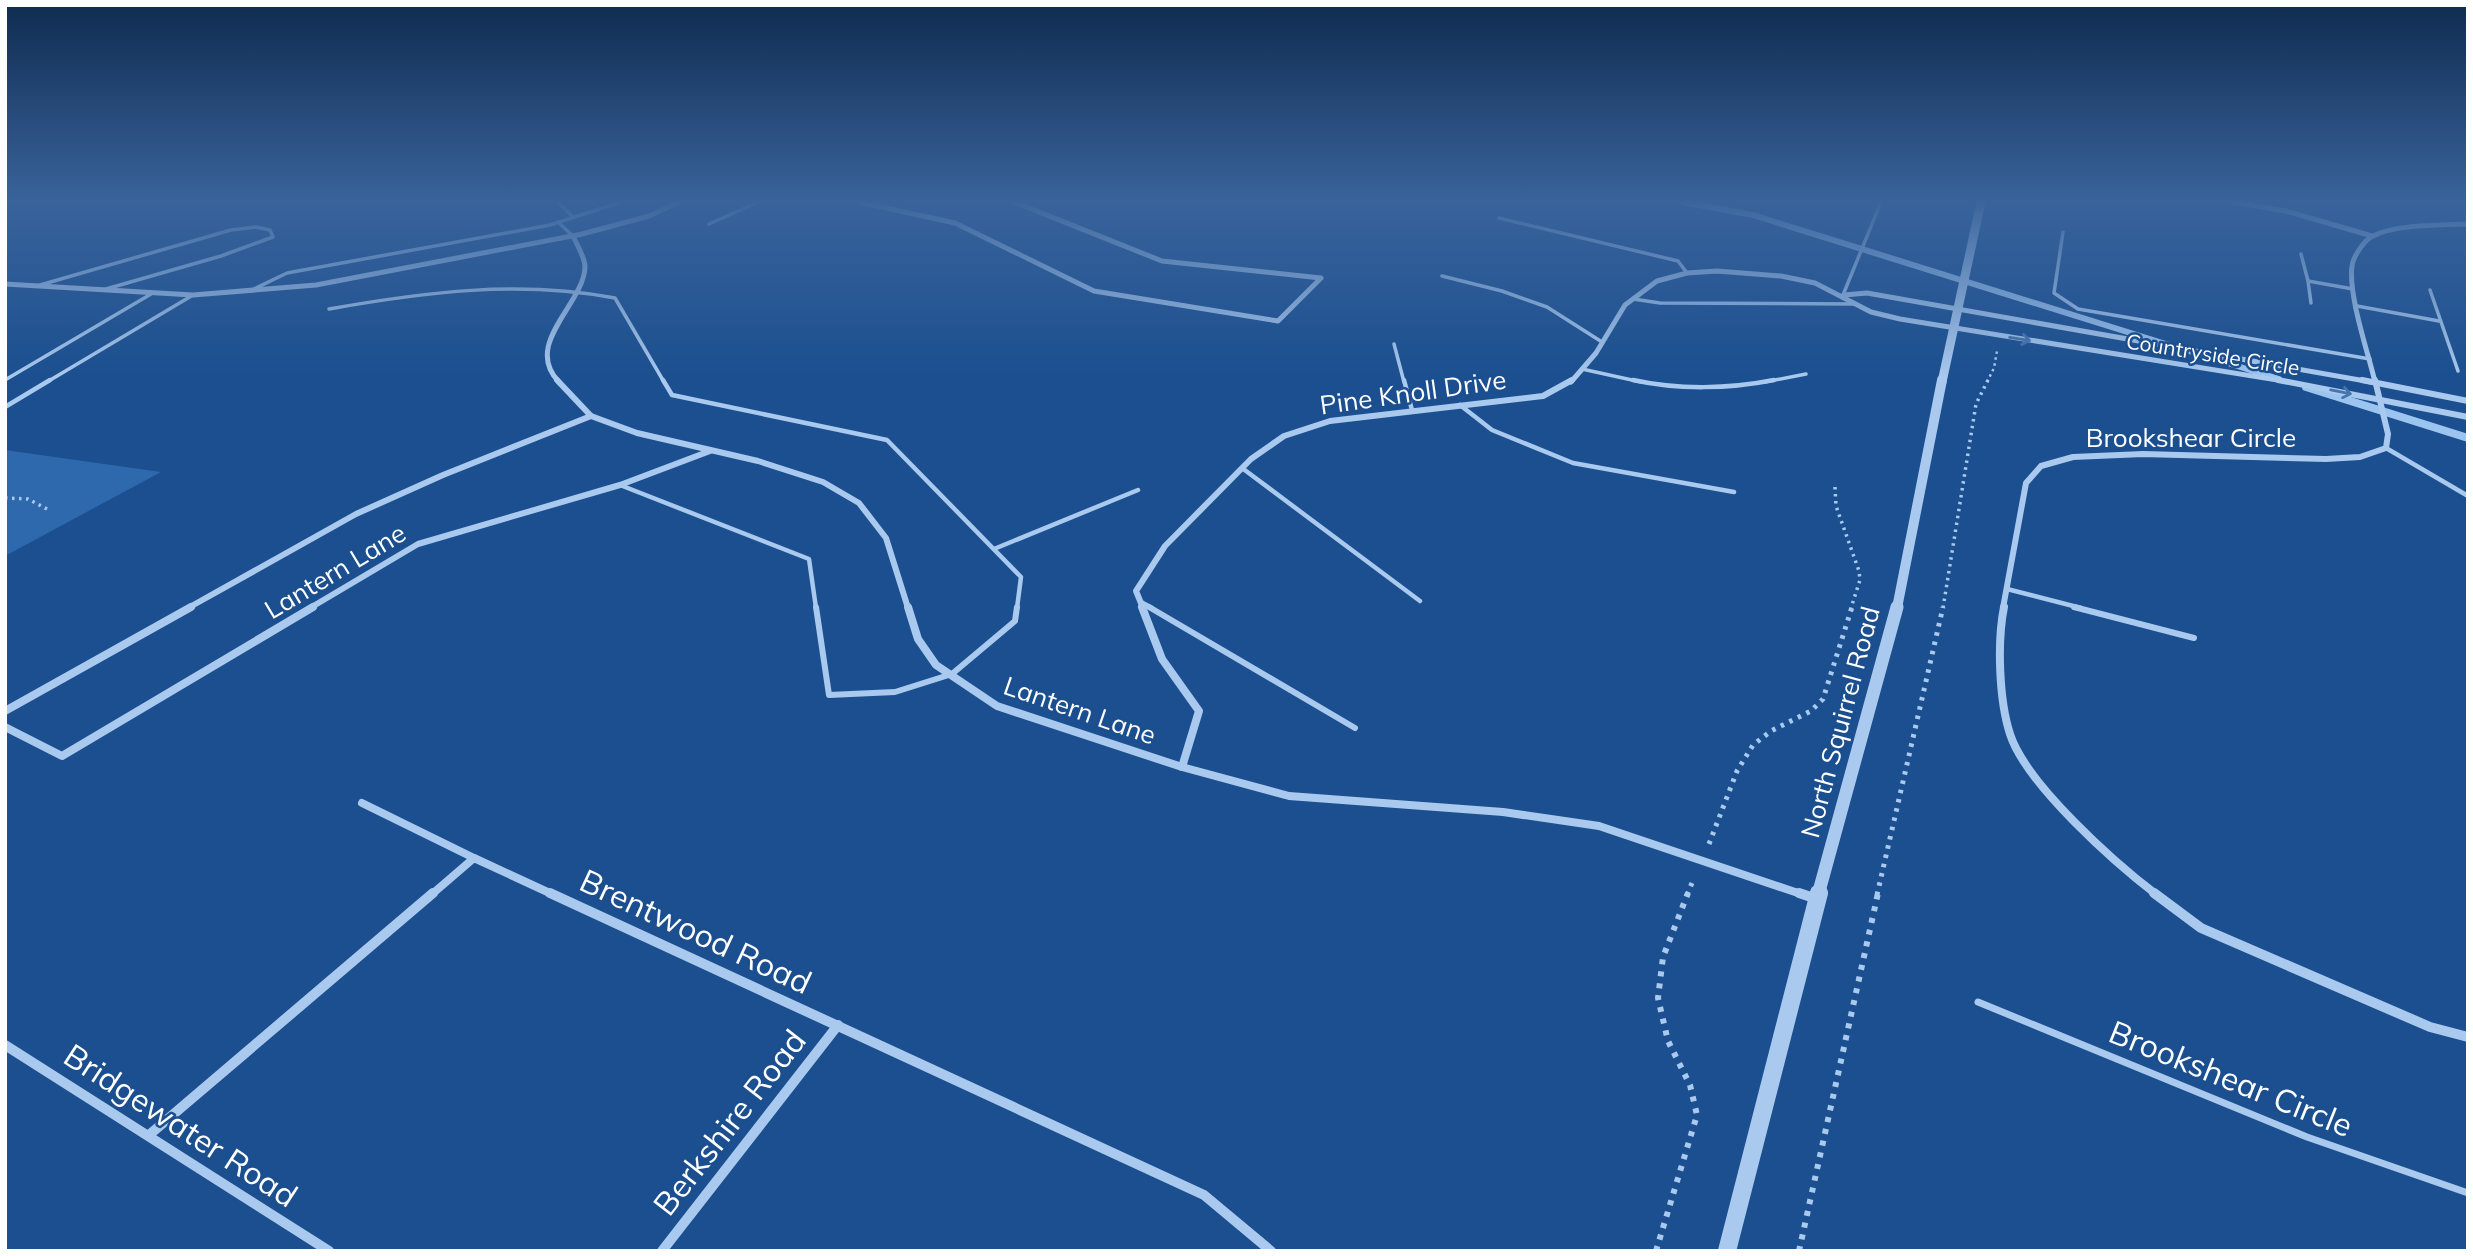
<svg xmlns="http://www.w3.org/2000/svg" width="2473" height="1256" font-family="Mulish,sans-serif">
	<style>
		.green { fill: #2e69ad }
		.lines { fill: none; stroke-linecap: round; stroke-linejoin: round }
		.stream-far1 { stroke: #9cc4f0; stroke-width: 6 }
		.stream { stroke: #9cc4f0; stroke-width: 8 }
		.path-far3 { stroke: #a9c9ee; stroke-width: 2.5; stroke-dasharray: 2.5 3.5; stroke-linecap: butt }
		.path-far2 { stroke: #a9c9ee; stroke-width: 3.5; stroke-dasharray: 2.5 4.5; stroke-linecap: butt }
		.path-far1 { stroke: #a9c9ee; stroke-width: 5; stroke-dasharray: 3.5 6; stroke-linecap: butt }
		.path { stroke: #a9c9ee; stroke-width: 6; stroke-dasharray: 5 7; stroke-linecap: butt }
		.service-far3 { stroke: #a9c9ee; stroke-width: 3.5 }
		.service-far2 { stroke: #a9c9ee; stroke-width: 4.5 }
		.service-far1 { stroke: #a9c9ee; stroke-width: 6 }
		.service { stroke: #a9c9ee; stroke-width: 7 }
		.minor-far3 { stroke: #a9c9ee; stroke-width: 5 }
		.minor-far2 { stroke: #a9c9ee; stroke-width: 6 }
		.minor-far1 { stroke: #a9c9ee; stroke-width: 8 }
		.minor { stroke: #a9c9ee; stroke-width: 10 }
		.tertiary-far3 { stroke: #a9c9ee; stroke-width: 9 }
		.tertiary-far2 { stroke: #a9c9ee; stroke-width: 10 }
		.tertiary-far1 { stroke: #a9c9ee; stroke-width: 13 }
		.tertiary { stroke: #a9c9ee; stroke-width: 18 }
		.oneway { stroke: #4674ac }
		.labels { text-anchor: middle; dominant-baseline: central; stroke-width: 5; stroke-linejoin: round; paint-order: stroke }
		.far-street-label { font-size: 21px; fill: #fff; stroke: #1b4f8f }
		.street-label { font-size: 26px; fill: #fff; stroke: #1b4f8f }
		.near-street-label { font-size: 32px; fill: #fff; stroke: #1b4f8f }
	</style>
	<rect width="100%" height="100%" fill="#1b4f8f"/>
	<path class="green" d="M5,450L161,472L5,556Z"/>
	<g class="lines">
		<g class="stream-far1">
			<path d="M1683,202L1753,215L2169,345"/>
			<path d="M2189,351L2279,379"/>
		</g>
		<path class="stream" d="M2306,387L2468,438"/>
		<path class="path-far3" d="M1987,382L1994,368L1997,351"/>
		<g class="path-far2">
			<path d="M1835,487L1836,506L1859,571L1860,580L1851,608"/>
			<path d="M5,498L28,499L47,509"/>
			<path d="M1943,608L1976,404L1988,380"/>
		</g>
		<g class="path-far1">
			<path d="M1709,844L1737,771L1753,745L1771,731L1811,711L1823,699L1852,607"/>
			<path d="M1687,895L1694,878"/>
			<path d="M1877,895L1943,607"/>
		</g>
		<g class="path">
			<path d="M1656,1251L1697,1115L1690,1085L1668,1041L1658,998L1663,957L1688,893"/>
			<path d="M1799,1251L1878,893"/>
		</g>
		<g class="service-far3">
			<path d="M558,202L573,217"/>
			<path d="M1499,218L1678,261L1687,273"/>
			<path d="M558,222L573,236"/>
			<path d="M709,224L758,202"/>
			<path d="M2063,232L2054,293L2078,309L2370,359"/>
			<path d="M2301,254L2308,281L2353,289"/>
			<path d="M1442,276L1502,291L1547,307L1602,342"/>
			<path d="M2308,281L2311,303"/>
			<path d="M40,285L231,230L256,227L270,230L273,237L221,256L106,289"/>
			<path d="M254,289L287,273L550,225L621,202"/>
			<path d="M2430,290L2458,371"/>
			<path d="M1843,295L1881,202"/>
			<path d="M1633,299L1660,303L1855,304"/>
			<path d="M2357,306L2439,321"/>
			<path d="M329,309C425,292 518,280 615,298L664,382"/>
			<path d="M1394,344L1404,382"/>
			<path d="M1582,369L1641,382"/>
			<path d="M5,380L151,294"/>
			<path d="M47,382L193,295"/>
			<path d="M1765,382L1806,374"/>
		</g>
		<g class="service-far2">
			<path d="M663,380L672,395L887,440L1021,577L1017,608"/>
			<path d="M1404,380L1412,410"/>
			<path d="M1633,380C1678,390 1729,389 1774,380"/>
			<path d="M1460,405L1492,430L1573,463L1734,492"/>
			<path d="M5,407L50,380"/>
			<path d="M2386,448L2468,496"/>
			<path d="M1242,468L1420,601"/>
			<path d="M620,485L809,559L816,608"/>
			<path d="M994,549L1138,490"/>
			<path d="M2007,589L2081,608"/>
			<path d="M1141,602L1152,608"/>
		</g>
		<g class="service-far1">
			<path d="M816,607L829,695L895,692L952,674L1015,621L1017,607"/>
			<path d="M1149,607L1355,728"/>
			<path d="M2074,607L2194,638"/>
		</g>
		<path class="service" d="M1978,1002L2307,1137L2468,1193"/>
		<g class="minor-far3">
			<path d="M859,202L955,223L1094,291L1278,321L1321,278L1162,261L1014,202"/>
			<path d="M2233,202L2286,211L2372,236"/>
			<path d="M5,284L193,295L316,285L582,234L649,216L679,202"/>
			<path d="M1844,295L1867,293L2371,382"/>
			<path d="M559,382C522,344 584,304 585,267C585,257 577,245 573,236"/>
			<path d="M1571,382L1596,353L1625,305L1657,281L1687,273L1717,271L1781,276L1815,283L1871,312L1900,319L2289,382"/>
			<path d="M2375,382C2368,352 2348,295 2352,266C2353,257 2364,240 2373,236C2396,224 2442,225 2468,224"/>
		</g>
		<g class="minor-far2">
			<path d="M557,380L591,416L637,433L758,461L823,482L859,503L886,538L908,608"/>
			<path d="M2278,380L2468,417"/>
			<path d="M2362,380L2468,401"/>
			<path d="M188,608L356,514L443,475L591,416"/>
			<path d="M310,608L418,544L620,485L710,451"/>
			<path d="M1143,608L1136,591L1165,546L1251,459L1284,436L1330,421L1543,396L1572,380"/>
			<path d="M2003,608L2026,483L2041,466L2073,457L2143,454L2326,459L2360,457L2386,448L2388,434L2375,380"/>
		</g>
		<g class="minor-far1">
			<path d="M908,607L918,639L936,665L997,706L1182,767L1289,796L1503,812L1599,826L1804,895"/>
			<path d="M1142,607L1162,659L1199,711L1182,767"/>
			<path d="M2004,607C1997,642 1999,700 2010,734C2026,784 2115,863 2157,895"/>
			<path d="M5,711L191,607"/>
			<path d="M5,727L62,756L313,607"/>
			<path d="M362,803L474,858"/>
			<path d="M431,895L474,858L554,895"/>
		</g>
		<g class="minor">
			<path d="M550,893L1204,1195L1271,1251"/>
			<path d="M1799,893L1817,899"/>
			<path d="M2154,893L2201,928L2430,1027L2468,1037"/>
			<path d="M5,1045L329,1251"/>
			<path d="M149,1135L433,893"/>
			<path d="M662,1251L838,1025"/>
		</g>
		<path class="tertiary-far3" d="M1942,382L1981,202"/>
		<path class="tertiary-far2" d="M1897,608L1942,380"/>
		<path class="tertiary-far1" d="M1818,895L1897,607"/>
		<path class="tertiary" d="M1727,1251L1819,893"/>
	</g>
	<defs><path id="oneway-shaft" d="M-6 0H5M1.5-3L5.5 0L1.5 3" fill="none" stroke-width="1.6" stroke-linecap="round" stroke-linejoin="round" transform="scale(1.75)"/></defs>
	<g class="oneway">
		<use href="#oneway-shaft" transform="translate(2020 339) rotate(9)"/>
		<use href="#oneway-shaft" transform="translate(2341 392) rotate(11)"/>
	</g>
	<linearGradient id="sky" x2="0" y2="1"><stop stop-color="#0f2b4f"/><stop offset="0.53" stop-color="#39639b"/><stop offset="1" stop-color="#39639b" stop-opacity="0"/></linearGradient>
	<rect width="2473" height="378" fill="url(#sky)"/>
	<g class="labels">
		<g class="far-street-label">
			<text transform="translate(2213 354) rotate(9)">Countryside Circle</text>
		</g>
		<g class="street-label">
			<text transform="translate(1413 392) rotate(-8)">Pine Knoll Drive</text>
			<text x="2191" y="437">Brookshear Circle</text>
			<text transform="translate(335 571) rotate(-31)">Lantern Lane</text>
			<text transform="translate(1080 710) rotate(19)">Lantern Lane</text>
			<text transform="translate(1840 722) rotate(-75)">North Squirrel Road</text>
		</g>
		<g class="near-street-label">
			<text transform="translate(696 931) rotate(25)">Brentwood Road</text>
			<text transform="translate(2231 1078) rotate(22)">Brookshear Circle</text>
			<text transform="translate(729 1122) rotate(-52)">Berkshire Road</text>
			<text transform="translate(181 1125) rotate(33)">Bridgewater Road</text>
		</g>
	</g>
	<rect width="2473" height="1256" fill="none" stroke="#ffffff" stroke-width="14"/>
</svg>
